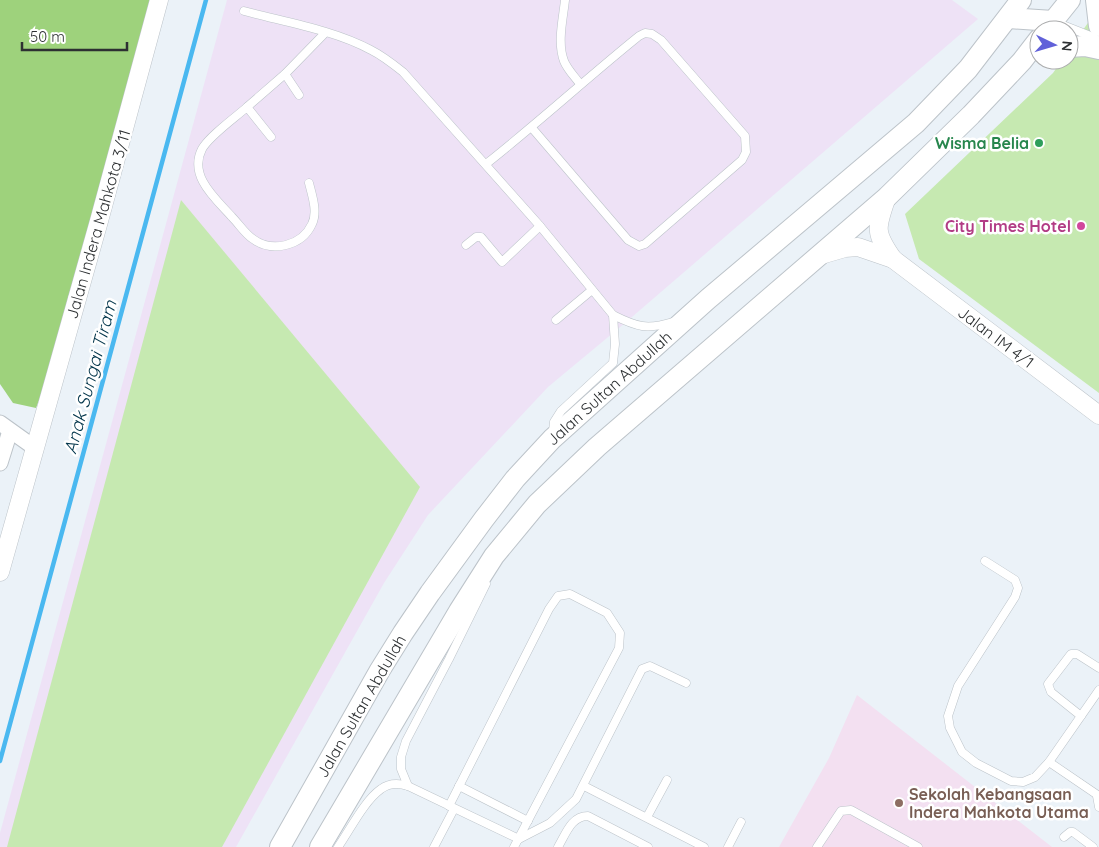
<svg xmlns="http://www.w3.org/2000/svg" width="1099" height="847" font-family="Quicksand,sans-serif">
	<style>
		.commercial { fill: #eee2f6 }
		.education { fill: #f3e0f1 }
		.green { fill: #c6e9b1 }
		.forest { fill: #9ed27c }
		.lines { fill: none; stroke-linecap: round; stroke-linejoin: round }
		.stream { stroke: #4ab8f0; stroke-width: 4.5 }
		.service-casing { stroke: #bcc3c9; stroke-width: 9 }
		.minor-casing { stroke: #bcc3c9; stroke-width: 17 }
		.tertiary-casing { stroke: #bcc3c9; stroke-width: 19 }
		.secondary-casing { stroke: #bcc3c9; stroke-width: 22 }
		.service { stroke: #fff; stroke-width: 8 }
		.minor { stroke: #fff; stroke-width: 15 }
		.tertiary { stroke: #fff; stroke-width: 18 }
		.secondary { stroke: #fff; stroke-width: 20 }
		.leisure-dot { fill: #2e9e5b; stroke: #fff; stroke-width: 2 }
		.hotel-dot { fill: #d1479c; stroke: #fff; stroke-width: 2 }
		.education-dot { fill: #8d6e63; stroke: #fff; stroke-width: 2 }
		.labels { text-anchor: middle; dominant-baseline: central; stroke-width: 5; stroke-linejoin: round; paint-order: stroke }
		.leisure-label { font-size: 16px; font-weight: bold; fill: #27864d; stroke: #fff; text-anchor: end }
		.street-label { font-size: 16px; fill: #2d3032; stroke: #fff }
		.hotel-label { font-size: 16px; font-weight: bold; fill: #b23c85; stroke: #fff; text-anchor: end }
		.education-label { font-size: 16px; font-weight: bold; fill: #785e54; stroke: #fff; text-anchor: start }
		.water-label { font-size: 18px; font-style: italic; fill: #01344a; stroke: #fff }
	</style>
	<rect width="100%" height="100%" fill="#ebf2f8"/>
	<path class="commercial" d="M227,0H952L978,19L625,323L548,387L428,515L384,583L236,847H0V833Z"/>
	<path class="education" d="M857,695L1052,847H779L829,758Z"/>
	<g class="green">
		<path d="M1099,7V393L919,259L905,214L1053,73L1062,60H1069V50Z"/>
		<path d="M181,200L420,487L222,847H7Z"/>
	</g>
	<path class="forest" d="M0,0H158L68,328L36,408L13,403L0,384Z"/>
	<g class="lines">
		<path class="stream" d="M0,761L206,0"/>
		<defs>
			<g id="service">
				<path d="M565,0C563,19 557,43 564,61C567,69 575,77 580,84"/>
				<path d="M244,11C285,22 334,30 371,50C383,56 393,64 403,72L540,226L613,315C637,327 647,330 673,322"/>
				<path d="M1055,22L1093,37L1099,41"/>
				<path d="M285,74L299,95"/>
				<path d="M247,107L285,74L325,33"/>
				<path d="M271,137L247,107C236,117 209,136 202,149C188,176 216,199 232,217C239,224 245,234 253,239C272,253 302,246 312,224C318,212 312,195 309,183"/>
				<path d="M486,164C538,123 587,78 639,36L645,33L652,34L661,40L745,136L746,152L742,160L645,244L639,246L628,240L532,128"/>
				<path d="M466,245L476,237H481L502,262L540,226"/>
				<path d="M556,320L592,290"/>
				<path d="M553,432L554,422L561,411L613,363L615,344L613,315"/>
				<path d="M985,561L1015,580L1018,588L1015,597L958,686L948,716L950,728L962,752L976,763L1011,781L1023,782L1035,777L1049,762L1099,690"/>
				<path d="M1081,716L1051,692L1048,684L1071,654H1077L1099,668"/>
				<path d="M1049,762L1099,796"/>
				<path d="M408,786L401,769V757L406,741L449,659L486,584"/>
				<path d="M459,786L528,821"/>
				<path d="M584,786L704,847"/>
				<path d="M1097,796L1099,807"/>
				<path d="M449,806L549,609L558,596L570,594L607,613L620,633L619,648L514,847"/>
				<path d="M647,817L667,780"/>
				<path d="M1064,837L1070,832H1073L1093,847"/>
				<path d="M519,839L550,823L576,799L642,669L650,666L686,683"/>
				<path d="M338,847C350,830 364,801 381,789C389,783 399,783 408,786L519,839"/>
				<path d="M434,847L454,809"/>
				<path d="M558,847C566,834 571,816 588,816L648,847"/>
				<path d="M728,847L741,822"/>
				<path d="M817,847L841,811L851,810L918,847"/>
			</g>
			<g id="minor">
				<path d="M0,423L35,448"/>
				<path d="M0,463L10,431"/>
			</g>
			<g id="tertiary">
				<path d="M887,197C876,228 874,232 893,259"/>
				<path d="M821,255L845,248L858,247L893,259L1099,415"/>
				<path d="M0,572L99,221L159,0"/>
			</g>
			<g id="secondary">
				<path d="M1096,0L1099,26"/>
				<path d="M1009,18L1053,21"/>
				<path d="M1046,30L1070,0"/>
				<path d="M1069,47L1085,46L1099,49"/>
				<path d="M280,847L380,670L403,633L430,593L484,519L515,479L552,439L708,299L916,123L968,69L1021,0"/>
				<path d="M320,847L459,611L494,556L537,504L597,447L887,197L971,115L1022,61L1039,39"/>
			</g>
		</defs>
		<use href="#service" class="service-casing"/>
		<use href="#minor" class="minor-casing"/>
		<use href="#tertiary" class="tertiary-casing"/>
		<use href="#secondary" class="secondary-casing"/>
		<use href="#service" class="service"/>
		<use href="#minor" class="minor"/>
		<use href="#tertiary" class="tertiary"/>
		<use href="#secondary" class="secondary"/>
	</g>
	<circle class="leisure-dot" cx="1039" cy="143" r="5"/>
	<circle class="hotel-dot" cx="1081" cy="226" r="5"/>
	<circle class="education-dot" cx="899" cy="803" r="5"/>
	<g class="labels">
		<g class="leisure-label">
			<text x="1029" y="143">Wisma Belia</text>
		</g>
		<g class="street-label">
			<text transform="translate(98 224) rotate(-74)">Jalan Indera Mahkota 3/11</text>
			<text transform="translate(996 337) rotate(37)">Jalan IM 4/1</text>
			<text transform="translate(609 388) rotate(-42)">Jalan Sultan Abdullah</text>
			<text transform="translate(361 706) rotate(-60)">Jalan Sultan Abdullah</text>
		</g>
		<g class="hotel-label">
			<text x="1071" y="226">City Times Hotel</text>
		</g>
		<g class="education-label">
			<text x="909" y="794">Sekolah Kebangsaan<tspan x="909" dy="18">Indera Mahkota Utama</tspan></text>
		</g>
		<g class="water-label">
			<text transform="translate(90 377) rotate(-75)">Anak Sungai Tiram</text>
		</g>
	</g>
	<g transform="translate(1054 45) rotate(95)"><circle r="24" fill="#ffffff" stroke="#abacad"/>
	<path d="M0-4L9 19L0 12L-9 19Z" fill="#6161d9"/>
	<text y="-8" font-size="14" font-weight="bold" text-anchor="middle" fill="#2d3032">N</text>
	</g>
	<path d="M22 42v8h105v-8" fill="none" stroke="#2d3032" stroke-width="2.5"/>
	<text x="30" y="42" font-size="15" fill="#2d3032" stroke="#ffffff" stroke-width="4" paint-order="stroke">50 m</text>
</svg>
